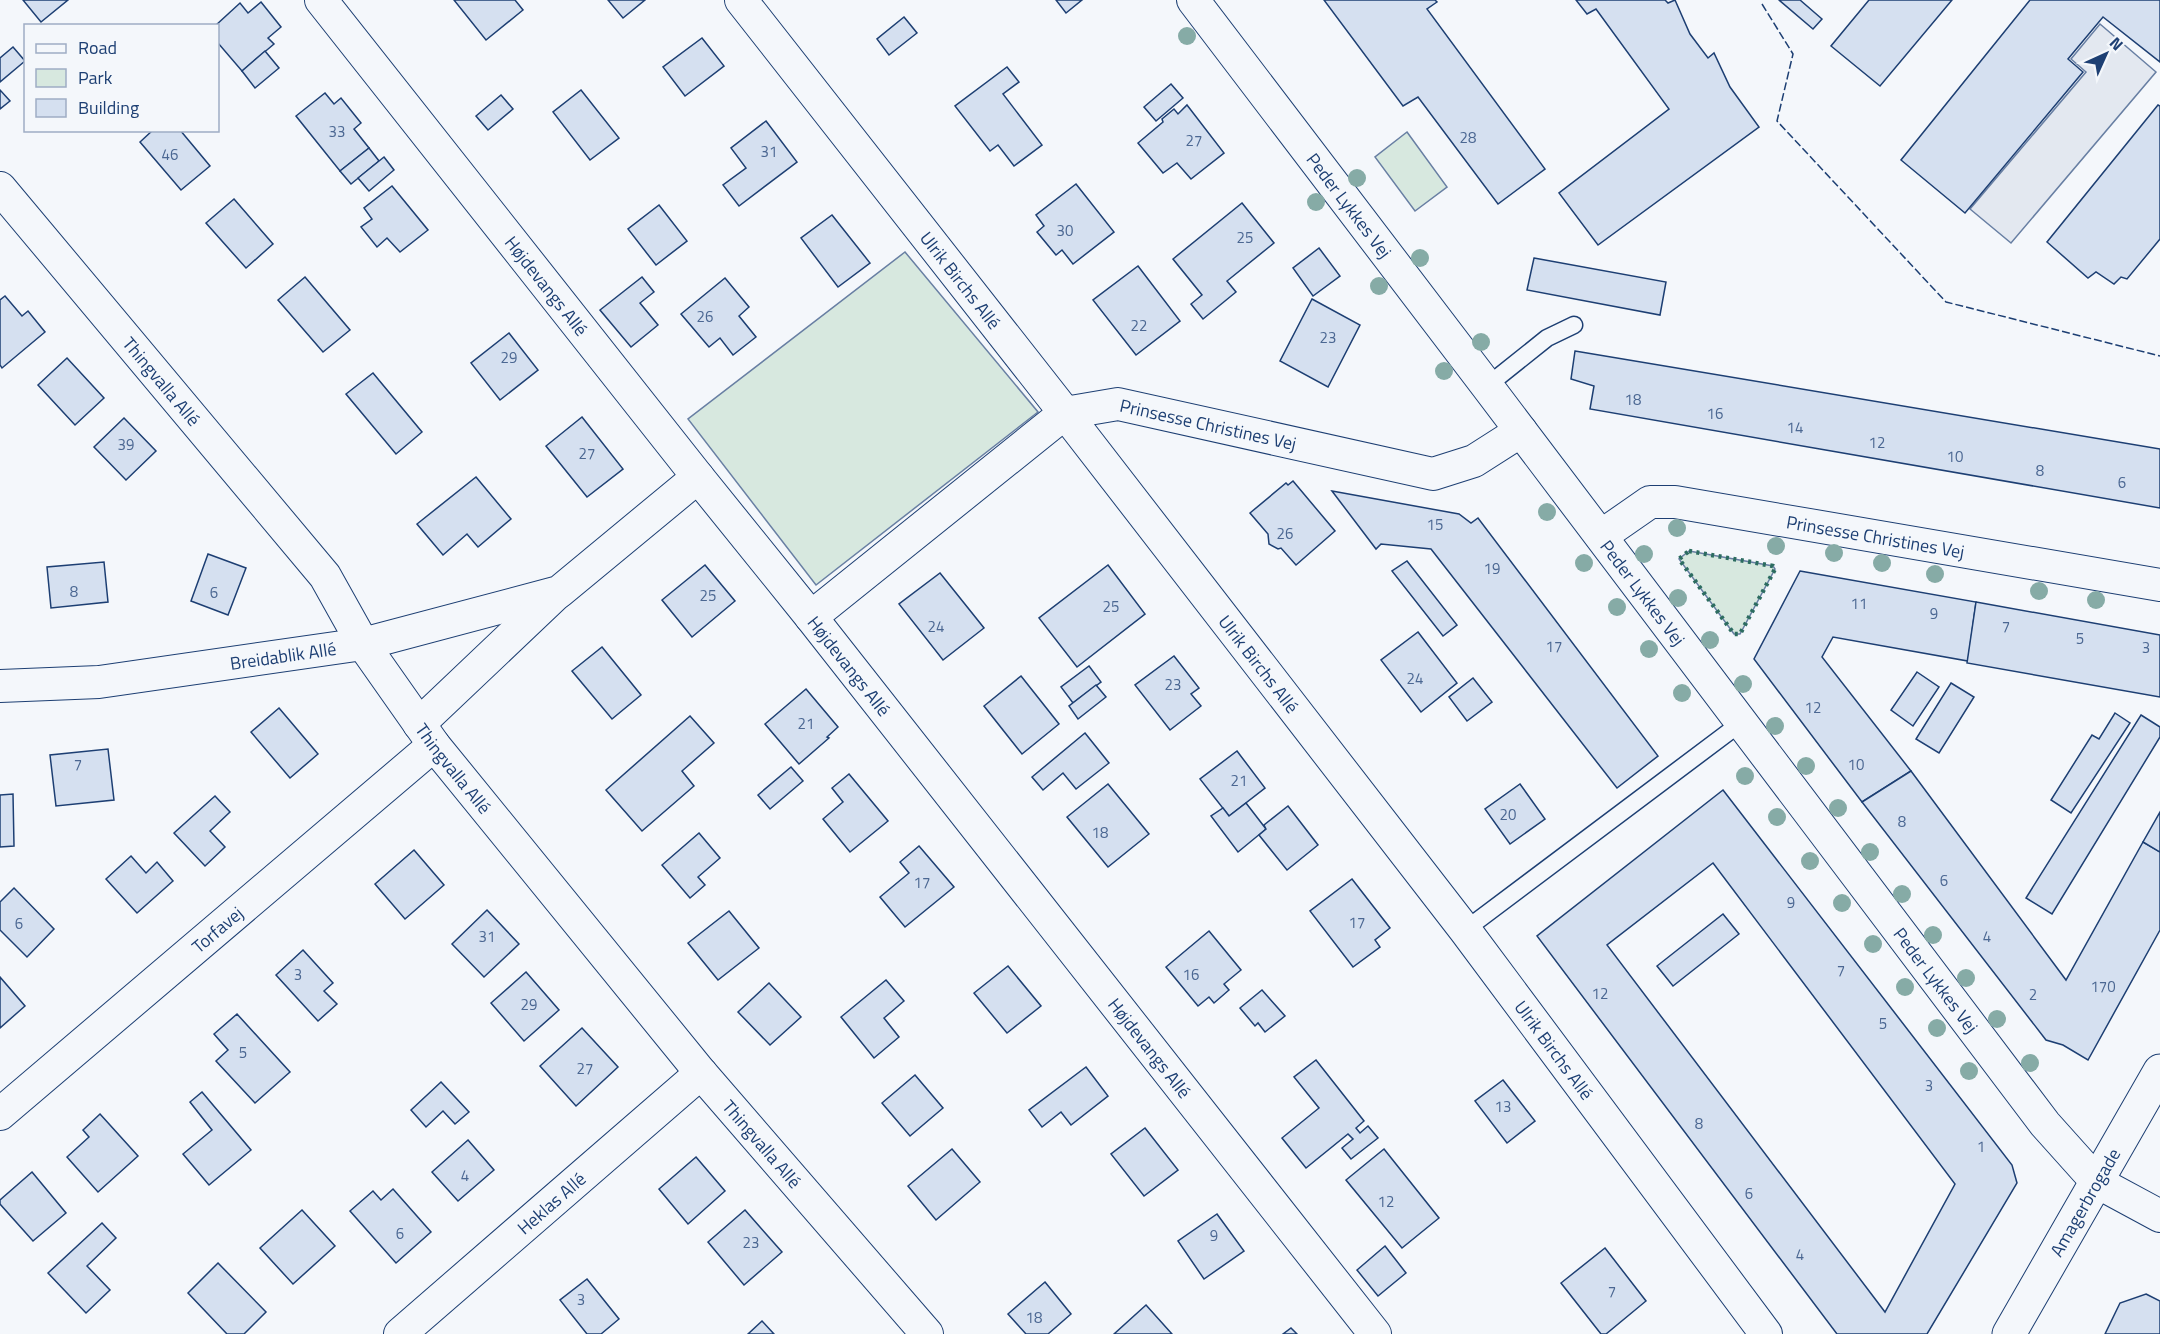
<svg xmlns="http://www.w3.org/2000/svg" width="2160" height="1334" font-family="'Titillium Web',sans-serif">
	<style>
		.green { fill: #d7e8df; stroke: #687fa3; stroke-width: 1.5 }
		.parking { fill: #e3e8f0; stroke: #687fa3; stroke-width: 1.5 }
		.building { fill: #d5e0f0; stroke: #1d3f73; stroke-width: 1.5; fill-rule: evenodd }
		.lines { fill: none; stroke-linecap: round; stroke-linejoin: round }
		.service-casing { stroke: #1d3f73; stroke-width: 19 }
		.minor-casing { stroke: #1d3f73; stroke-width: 34 }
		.tertiary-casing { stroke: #1d3f73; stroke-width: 35 }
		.service { stroke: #f4f7fb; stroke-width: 16 }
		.minor { stroke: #f4f7fb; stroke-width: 32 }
		.tertiary { stroke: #f4f7fb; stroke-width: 33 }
		.hedge { stroke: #2c6c60; stroke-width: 4.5; stroke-dasharray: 3 4.5; stroke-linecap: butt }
		.fence { stroke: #1d3f73; stroke-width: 1.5; stroke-dasharray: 8 3; stroke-linecap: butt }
		.tree { fill: #86aba6 }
		.labels { text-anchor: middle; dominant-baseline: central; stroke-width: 4.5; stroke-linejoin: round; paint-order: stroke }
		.number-label { font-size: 15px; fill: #4b6792 }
		.street-label { font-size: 18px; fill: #1d3f73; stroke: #f4f7fb }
	</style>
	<rect width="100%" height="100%" fill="#f4f7fb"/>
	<g class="green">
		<path d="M1407,132L1447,187L1415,211L1375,157Z"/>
		<path d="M905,252L1038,412L816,585L688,419Z"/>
		<path d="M1689,551L1773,566L1775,569L1740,634H1734L1679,559Z"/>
	</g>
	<path class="parking" d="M2100,24L2156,72L2011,243L1970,209L2086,72L2071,59Z"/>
	<g class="building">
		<path d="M23,0H68L41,22Z"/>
		<path d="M454,0H515L523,10L486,40Z"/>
		<path d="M608,0H645L623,18Z"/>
		<path d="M1056,0H1082L1066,13Z"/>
		<path d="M1324,0H1435L1437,2L1427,9L1545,169L1498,204L1418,97L1403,106Z"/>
		<path d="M1576,0H1665L1668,3L1675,0L1690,34L1708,58L1714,53L1730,87L1759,127L1598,245L1559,193L1669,109L1596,9L1587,14Z"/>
		<path d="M1779,0H1800L1822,19L1813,29Z"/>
		<path d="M1869,0H1952L1880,86L1831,46Z"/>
		<path d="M2030,0H2160V62L2103,17L2068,59L2083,72L1965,213L1901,160Z"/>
		<path d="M261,2L281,27L268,38L274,44L242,71L218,43V26H215L240,3L248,13Z"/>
		<path d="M904,17L917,33L889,55L877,39Z"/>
		<path d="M702,38L724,66L685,96L663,67Z"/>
		<path d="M13,47L25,61L0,82V58Z"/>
		<path d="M265,51L279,68L255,88L242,71Z"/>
		<path d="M1007,67L1019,82L1003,94L1042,145L1014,166L998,145L990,151L955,106Z"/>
		<path d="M1171,84L1183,98L1156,121L1144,107Z"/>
		<path d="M0,90L10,101L0,109Z"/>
		<path d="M581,90L619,138L590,160L553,112Z"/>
		<path d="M325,93L334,104L341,98L361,123L354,129L369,148L340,171L296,116Z"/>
		<path d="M501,95L513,109L488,130L476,116Z"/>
		<path d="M1187,105L1224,153L1191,179L1177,163L1163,173L1138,143L1163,122L1162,119L1174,109L1178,114Z"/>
		<path d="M2158,105L2160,106V239L2127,279L2121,277L2114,284L2096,272L2088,278L2047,242Z"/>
		<path d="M766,121L797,162L739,206L723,185L746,168L731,148Z"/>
		<path d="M153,130H180L210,166L181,190L140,142Z"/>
		<path d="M369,148L379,161L351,184L340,171Z"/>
		<path d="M384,157L394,170L369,191L358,178Z"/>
		<path d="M1076,184L1114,232L1073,264L1062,250L1056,255L1037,232L1044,226L1036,215Z"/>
		<path d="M392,186L428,230L400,252L387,238L377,247L361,227L372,219L364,208Z"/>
		<path d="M234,199L273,244L246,268L206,223Z"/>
		<path d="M1242,203L1274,243L1227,281L1236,292L1203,319L1191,304L1202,295L1173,259Z"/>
		<path d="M659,205L687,241L656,265L628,229Z"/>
		<path d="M832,215L870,263L838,287L801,238Z"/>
		<path d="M1319,248L1340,276L1313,296L1293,268Z"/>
		<path d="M1534,258L1666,282L1660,315L1527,290Z"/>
		<path d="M1138,266L1180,321L1136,355L1093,300Z"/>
		<path d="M305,277L350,330L323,352L278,300Z"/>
		<path d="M642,277L654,292L640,303L658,325L631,347L600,310Z"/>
		<path d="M725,278L749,307L739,316L756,337L733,355L720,338L709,347L681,314Z"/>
		<path d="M5,296L22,316L28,311L45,332L2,368L0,365V300Z"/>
		<path d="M1312,299L1360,325L1328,387L1280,361Z"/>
		<path d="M509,333L538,370L500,400L471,363Z"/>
		<path d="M1575,351L2160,449V508L1590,409L1594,386L1571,379Z"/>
		<path d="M67,358L104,398L75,425L38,385Z"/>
		<path d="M373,373L422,432L396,454L346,394Z"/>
		<path d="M582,417L623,469L587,497L546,446Z"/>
		<path d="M124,418L156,451L126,480L94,447Z"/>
		<path d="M476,477L511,519L478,547L467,534L443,555L417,524Z"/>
		<path d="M1293,481L1335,531L1296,565L1281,548L1278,549L1269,544L1268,534L1250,513L1286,483L1288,485Z"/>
		<path d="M1332,491L1459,514L1471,523L1478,518L1658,756L1617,788L1431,549L1381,544L1376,549Z"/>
		<path d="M208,554L246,568L228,615L191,601Z"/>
		<path d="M1407,561L1457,625L1443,636L1392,571Z"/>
		<path d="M104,562L108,602L51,608L47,567Z"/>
		<path d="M705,565L735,601L692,637L662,600Z"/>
		<path d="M1108,565L1145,614L1077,667L1039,618Z"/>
		<path d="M1800,571L1976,602L1968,661L1833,637L1822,657L1911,771L1862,802L1754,659Z"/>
		<path d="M940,573L984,628L943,660L899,604Z"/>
		<path d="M1976,602L2160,635V697L1967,663Z"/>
		<path d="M1418,632L1457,683L1421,712L1381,660Z"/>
		<path d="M602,647L641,695L612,719L572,671Z"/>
		<path d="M1174,656L1199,688L1191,694L1201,706L1170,730L1135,685Z"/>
		<path d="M1089,666L1101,682L1073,703L1061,687Z"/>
		<path d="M1917,672L1939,687L1913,726L1891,710Z"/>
		<path d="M1021,676L1059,724L1022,754L984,706Z"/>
		<path d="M1473,678L1492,702L1467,721L1449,697Z"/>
		<path d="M1951,683L1974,697L1939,753L1916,739Z"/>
		<path d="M1096,685L1106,697L1078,719L1069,706Z"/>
		<path d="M806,689L838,727L827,737L829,738L799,764L765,724Z"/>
		<path d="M279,708L318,754L290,778L251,732Z"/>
		<path d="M2115,713L2130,723L2071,813L2051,800L2092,735L2099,739Z"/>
		<path d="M2141,715L2160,727V737L2052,914L2026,898Z"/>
		<path d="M690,716L714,743L682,771L694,786L642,831L606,790Z"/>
		<path d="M1085,733L1109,763L1076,789L1063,773L1043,790L1032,777Z"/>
		<path d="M108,749L114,800L56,806L50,755Z"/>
		<path d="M1237,751L1265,788L1229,816L1200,779Z"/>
		<path d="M791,767L803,781L770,809L758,795Z"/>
		<path d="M1911,771L2066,980L2143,842L2160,852V930L2088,1060L2063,1045L2046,1040L1862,802Z"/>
		<path d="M849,774L888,821L850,852L823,819L843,802L832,788Z"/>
		<path d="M1108,784L1149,834L1108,867L1067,817Z"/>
		<path d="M1520,784L1545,819L1510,844L1485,809Z"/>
		<path d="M1723,790L2012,1165L2017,1183L1927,1334H1837L1537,936ZM1713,863L1955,1184L1885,1312L1607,945Z"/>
		<path d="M13,794L14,846L0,847V795Z"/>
		<path d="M215,796L230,812L210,831L225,847L205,866L174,833Z"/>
		<path d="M1246,803L1266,829L1238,852L1211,816L1223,808L1229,816Z"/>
		<path d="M1288,806L1318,845L1287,870L1259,835L1266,829L1264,825Z"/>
		<path d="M2160,812V852L2143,842Z"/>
		<path d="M699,833L720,858L698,877L705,885L690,898L662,865Z"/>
		<path d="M919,846L954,887L905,927L880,897L909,873L900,862Z"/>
		<path d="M414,850L444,885L405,919L375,884Z"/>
		<path d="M131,856L146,873L157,862L173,881L137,913L106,879Z"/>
		<path d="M1352,879L1390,928L1375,940L1380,947L1353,967L1310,911Z"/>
		<path d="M14,888L54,929L27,957L0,930V902Z"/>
		<path d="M487,910L519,944L484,977L452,944Z"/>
		<path d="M729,911L759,948L718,980L688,943Z"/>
		<path d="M1723,914L1739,934L1673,986L1657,966Z"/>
		<path d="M1209,931L1241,970L1224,984L1229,990L1214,1003L1209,997L1198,1006L1166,967Z"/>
		<path d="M303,950L333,983L324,991L337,1004L318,1021L276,975Z"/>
		<path d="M1008,966L1041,1006L1007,1033L974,993Z"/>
		<path d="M526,972L559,1010L524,1041L491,1003Z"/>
		<path d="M0,977L25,1006L0,1028Z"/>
		<path d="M886,980L904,1001L884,1018L899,1037L874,1058L841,1017Z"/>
		<path d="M769,983L801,1017L770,1045L738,1012Z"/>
		<path d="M1262,990L1285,1016L1265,1032L1258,1023L1255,1026L1240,1008Z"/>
		<path d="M237,1014L290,1072L255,1103L216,1061L228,1050L214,1034Z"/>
		<path d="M582,1028L618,1067L576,1106L540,1066Z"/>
		<path d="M1316,1060L1364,1121L1356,1128L1360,1133L1368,1126L1378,1138L1351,1159L1342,1148L1353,1139L1348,1134L1306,1168L1282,1138L1319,1108L1294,1077Z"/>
		<path d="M1086,1067L1108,1096L1071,1125L1061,1112L1042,1127L1029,1110Z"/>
		<path d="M915,1075L943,1108L910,1136L882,1103Z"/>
		<path d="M1503,1080L1535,1121L1507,1143L1475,1101Z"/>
		<path d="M441,1082L469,1112L455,1124L443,1111L426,1127L411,1110Z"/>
		<path d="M202,1092L251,1150L209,1185L183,1154L212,1130L190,1102Z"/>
		<path d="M100,1114L138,1156L98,1192L67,1157L89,1137L83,1130Z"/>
		<path d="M1145,1128L1178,1170L1144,1196L1111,1154Z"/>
		<path d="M468,1140L494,1170L458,1201L432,1172Z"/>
		<path d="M952,1149L980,1182L936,1220L908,1186Z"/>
		<path d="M1384,1149L1439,1218L1402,1248L1346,1180Z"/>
		<path d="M696,1157L725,1191L688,1224L659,1189Z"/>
		<path d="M32,1172L66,1213L33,1241L0,1204V1200Z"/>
		<path d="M393,1189L431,1232L396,1263L350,1211L373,1191L381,1200Z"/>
		<path d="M302,1210L335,1246L293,1284L260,1248Z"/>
		<path d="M745,1210L782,1252L744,1285L708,1242Z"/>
		<path d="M1217,1214L1244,1251L1204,1279L1178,1241Z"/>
		<path d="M102,1223L116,1238L87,1266L110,1290L86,1313L48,1273Z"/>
		<path d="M1385,1246L1406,1273L1378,1296L1357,1270Z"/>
		<path d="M1605,1248L1646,1301L1606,1334H1601L1561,1283Z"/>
		<path d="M218,1263L266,1312L244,1334H227L188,1293Z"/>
		<path d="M587,1279L619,1319L601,1334H587L560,1300Z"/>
		<path d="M1045,1282L1071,1314L1048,1334H1026L1008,1314Z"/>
		<path d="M2146,1294L2160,1301V1334H2105L2120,1303Z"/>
		<path d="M1146,1305L1172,1334H1114Z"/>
		<path d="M762,1321L774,1334H748Z"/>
		<path d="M1291,1328L1297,1334H1283Z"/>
	</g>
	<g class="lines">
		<defs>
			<g id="service">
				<path d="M1487,386L1547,338L1574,325"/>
				<path d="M1465,930L1742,722"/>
			</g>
			<g id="minor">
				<path id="s1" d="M321,0L698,477L811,617L1375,1334"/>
				<path id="s2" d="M741,0L1065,413L1465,930L1766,1334"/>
				<path id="s3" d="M1193,0L1487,386L2045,1124L2097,1182L2160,1216"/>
				<path id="s4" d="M0,188L325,576L363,644L434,745L701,1073L927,1334"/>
				<path id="s5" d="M1601,536L1650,502H1675L2160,585"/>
				<path id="s6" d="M811,617L1065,413L1118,404L1433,474L1474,461L1521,431"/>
				<path id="s7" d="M0,686L99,682L363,644L559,592L698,477"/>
				<path d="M419,724L556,594"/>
				<path id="s8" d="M0,1114L434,745"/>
				<path id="s9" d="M400,1334L701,1073"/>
			</g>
			<g id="tertiary">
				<path id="s10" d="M2009,1334L2160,1071"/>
			</g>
		</defs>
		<use href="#service" class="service-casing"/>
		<use href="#minor" class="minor-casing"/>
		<use href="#tertiary" class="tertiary-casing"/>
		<use href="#service" class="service"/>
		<use href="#minor" class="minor"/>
		<use href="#tertiary" class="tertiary"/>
		<path class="hedge" d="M1689,551L1773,566L1775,569L1740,634H1734L1679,559Z"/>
		<path class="fence" d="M1762,4L1793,54L1777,121L1946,302L2160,356"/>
	</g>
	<g class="tree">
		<circle cx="1187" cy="36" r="9"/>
		<circle cx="1357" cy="178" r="9"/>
		<circle cx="1316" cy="202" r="9"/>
		<circle cx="1420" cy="258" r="9"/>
		<circle cx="1379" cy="286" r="9"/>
		<circle cx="1481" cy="342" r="9"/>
		<circle cx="1444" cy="371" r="9"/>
		<circle cx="1547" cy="512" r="9"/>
		<circle cx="1677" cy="528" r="9"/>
		<circle cx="1776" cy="546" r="9"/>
		<circle cx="1834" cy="553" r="9"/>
		<circle cx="1644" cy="554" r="9"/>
		<circle cx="1584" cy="563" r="9"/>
		<circle cx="1882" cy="563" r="9"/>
		<circle cx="1935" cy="574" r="9"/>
		<circle cx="2039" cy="591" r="9"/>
		<circle cx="1678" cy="598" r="9"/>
		<circle cx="2096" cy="600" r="9"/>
		<circle cx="1617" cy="607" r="9"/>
		<circle cx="1710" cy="640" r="9"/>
		<circle cx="1649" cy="649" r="9"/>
		<circle cx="1743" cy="684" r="9"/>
		<circle cx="1682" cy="693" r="9"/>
		<circle cx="1775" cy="726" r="9"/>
		<circle cx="1806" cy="766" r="9"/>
		<circle cx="1745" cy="776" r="9"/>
		<circle cx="1838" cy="808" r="9"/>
		<circle cx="1777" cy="817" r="9"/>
		<circle cx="1870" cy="852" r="9"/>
		<circle cx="1810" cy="861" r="9"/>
		<circle cx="1902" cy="894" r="9"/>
		<circle cx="1842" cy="903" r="9"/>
		<circle cx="1933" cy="935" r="9"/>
		<circle cx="1873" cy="944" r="9"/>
		<circle cx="1966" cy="978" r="9"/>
		<circle cx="1905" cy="987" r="9"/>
		<circle cx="1997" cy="1019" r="9"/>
		<circle cx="1937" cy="1028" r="9"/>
		<circle cx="2030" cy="1063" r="9"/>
		<circle cx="1969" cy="1071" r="9"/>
	</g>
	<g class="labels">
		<g class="number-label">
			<text x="337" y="131">33</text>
			<text x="1468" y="137">28</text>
			<text x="1194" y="140">27</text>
			<text x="769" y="151">31</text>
			<text x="170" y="154">46</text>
			<text x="1065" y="230">30</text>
			<text x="1245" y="237">25</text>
			<text x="705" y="316">26</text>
			<text x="1139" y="325">22</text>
			<text x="1328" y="337">23</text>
			<text x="509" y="357">29</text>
			<text x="1633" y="399">18</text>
			<text x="1715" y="413">16</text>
			<text x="1795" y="427">14</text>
			<text x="1877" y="442">12</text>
			<text x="126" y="444">39</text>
			<text x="587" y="453">27</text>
			<text x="1955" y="456">10</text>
			<text x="2040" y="470">8</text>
			<text x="2122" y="482">6</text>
			<text x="1435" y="524">15</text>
			<text x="1285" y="533">26</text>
			<text x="1492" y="568">19</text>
			<text x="74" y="591">8</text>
			<text x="214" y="592">6</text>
			<text x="708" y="595">25</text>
			<text x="1859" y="603">11</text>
			<text x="1111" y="606">25</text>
			<text x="1934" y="613">9</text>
			<text x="936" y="626">24</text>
			<text x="2006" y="626">7</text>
			<text x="2080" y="638">5</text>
			<text x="1554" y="646">17</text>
			<text x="2146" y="647">3</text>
			<text x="1415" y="678">24</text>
			<text x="1173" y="684">23</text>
			<text x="1813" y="707">12</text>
			<text x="806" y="723">21</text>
			<text x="78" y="764">7</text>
			<text x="1856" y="764">10</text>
			<text x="1239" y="780">21</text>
			<text x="1508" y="814">20</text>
			<text x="1902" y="821">8</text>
			<text x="1100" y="832">18</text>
			<text x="1944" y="880">6</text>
			<text x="922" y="882">17</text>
			<text x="1791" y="902">9</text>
			<text x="1357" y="922">17</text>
			<text x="19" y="923">6</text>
			<text x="487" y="936">31</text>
			<text x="1987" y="936">4</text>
			<text x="1841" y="970">7</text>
			<text x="298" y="974">3</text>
			<text x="1191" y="974">16</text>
			<text x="2103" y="986">170</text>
			<text x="1600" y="993">12</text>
			<text x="2033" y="994">2</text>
			<text x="529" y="1004">29</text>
			<text x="1883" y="1023">5</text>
			<text x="243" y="1052">5</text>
			<text x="585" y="1068">27</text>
			<text x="1929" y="1085">3</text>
			<text x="1503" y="1106">13</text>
			<text x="1699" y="1123">8</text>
			<text x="1981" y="1146">1</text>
			<text x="465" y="1175">4</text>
			<text x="1749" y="1193">6</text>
			<text x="1386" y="1201">12</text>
			<text x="400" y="1233">6</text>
			<text x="1214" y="1235">9</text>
			<text x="751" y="1242">23</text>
			<text x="1800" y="1254">4</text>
			<text x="1612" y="1291">7</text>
			<text x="581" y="1299">3</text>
			<text x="1034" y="1317">18</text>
		</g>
		<g class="street-label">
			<text stroke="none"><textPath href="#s3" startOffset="258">Peder Lykkes Vej</textPath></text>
			<text stroke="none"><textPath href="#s2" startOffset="356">Ulrik Birchs Allé</textPath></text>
			<text stroke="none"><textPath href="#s1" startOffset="364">Højdevangs Allé</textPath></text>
			<text stroke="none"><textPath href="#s4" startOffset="252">Thingvalla Allé</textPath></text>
			<text stroke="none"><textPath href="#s6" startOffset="472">Prinsesse Christines Vej</textPath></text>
			<text stroke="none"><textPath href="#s5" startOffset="288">Prinsesse Christines Vej</textPath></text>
			<text stroke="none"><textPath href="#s3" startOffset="744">Peder Lykkes Vej</textPath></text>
			<text stroke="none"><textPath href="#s7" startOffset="285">Breidablik Allé</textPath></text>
			<text stroke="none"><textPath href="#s2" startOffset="842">Ulrik Birchs Allé</textPath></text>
			<text stroke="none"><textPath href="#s1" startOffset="850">Højdevangs Allé</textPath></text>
			<text stroke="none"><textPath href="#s4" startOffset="738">Thingvalla Allé</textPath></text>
			<text stroke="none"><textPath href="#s8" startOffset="285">Torfavej</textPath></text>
			<text stroke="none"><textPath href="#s3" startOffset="1230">Peder Lykkes Vej</textPath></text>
			<text stroke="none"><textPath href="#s1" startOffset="1336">Højdevangs Allé</textPath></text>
			<text stroke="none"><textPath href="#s2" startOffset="1328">Ulrik Birchs Allé</textPath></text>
			<text stroke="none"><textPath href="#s4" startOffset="1224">Thingvalla Allé</textPath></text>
			<text stroke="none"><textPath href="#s10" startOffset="152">Amagerbrogade</textPath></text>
			<text stroke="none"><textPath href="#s9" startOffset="200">Heklas Allé</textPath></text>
		</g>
	</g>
	<rect x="24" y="24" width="195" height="108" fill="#f4f7fb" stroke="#9eadc5" stroke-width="1.5"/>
	<rect x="36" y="44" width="30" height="9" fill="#f4f7fb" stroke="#9eadc5" stroke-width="1.5"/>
	<text x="78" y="54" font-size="18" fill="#1d3f73">Road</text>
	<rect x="36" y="69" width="30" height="18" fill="#d7e8df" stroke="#9eadc5" stroke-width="1.5"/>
	<text x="78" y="84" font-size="18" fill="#1d3f73">Park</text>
	<rect x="36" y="99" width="30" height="18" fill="#d5e0f0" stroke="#9eadc5" stroke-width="1.5"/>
	<text x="78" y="114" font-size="18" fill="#1d3f73">Building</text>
	<g transform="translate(2106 54) rotate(45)" stroke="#f4f7fb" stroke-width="4.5" paint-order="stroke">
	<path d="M0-4.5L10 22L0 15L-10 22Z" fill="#1d3f73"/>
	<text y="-9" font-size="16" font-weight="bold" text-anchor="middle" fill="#1d3f73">N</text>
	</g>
</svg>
